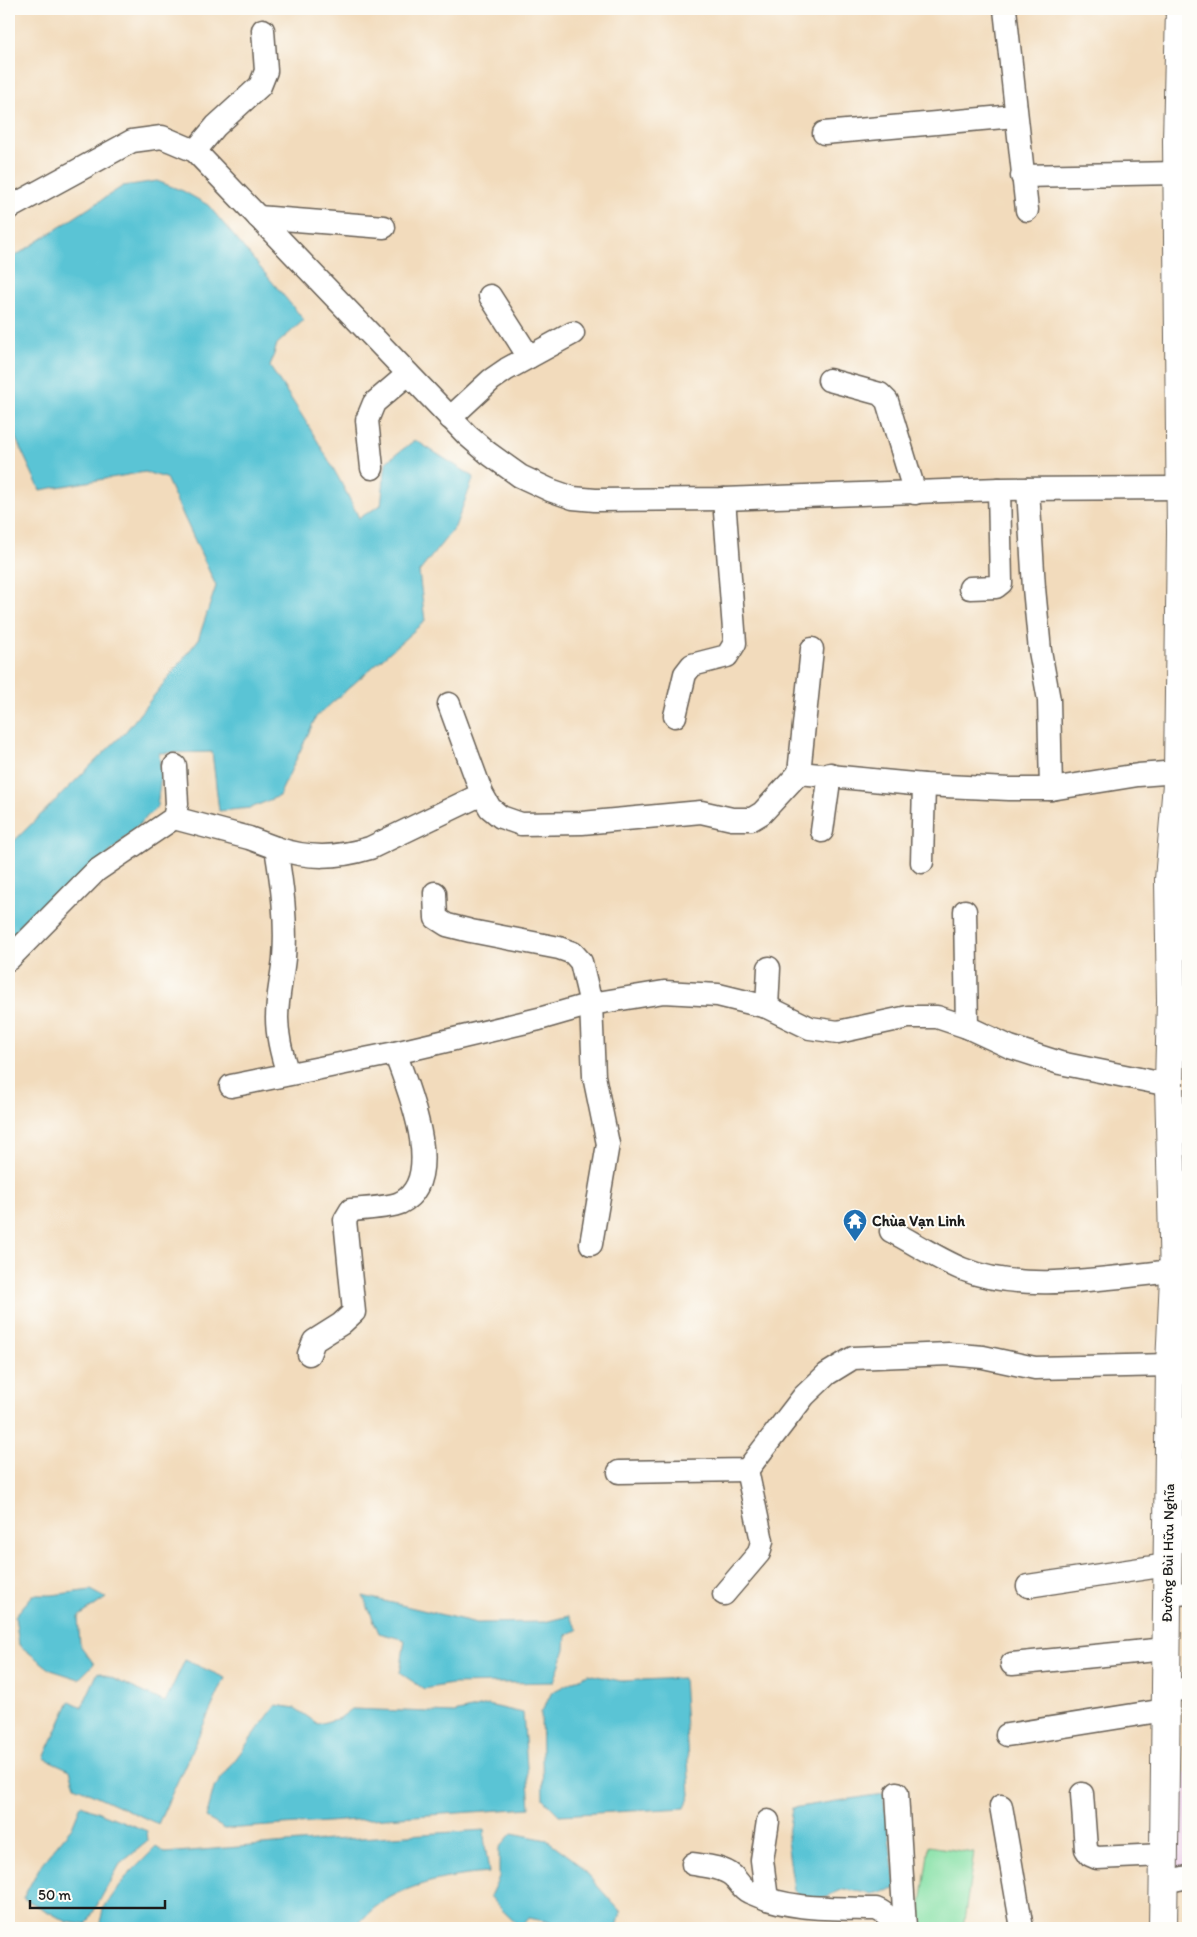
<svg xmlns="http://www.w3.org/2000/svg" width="1197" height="1937" font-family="Itim,sans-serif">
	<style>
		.built { fill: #ecd1ea }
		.green { fill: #87e1a7; stroke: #527e62 }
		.water { fill: #5ac4d5; stroke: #3b7078 }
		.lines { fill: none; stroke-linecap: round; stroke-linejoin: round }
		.minor-casing { stroke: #675f54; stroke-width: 25 }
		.major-casing { stroke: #675f54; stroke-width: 30 }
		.minor { stroke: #fff; stroke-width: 22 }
		.major { stroke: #fff; stroke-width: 28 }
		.labels { text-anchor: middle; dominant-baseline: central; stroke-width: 4; stroke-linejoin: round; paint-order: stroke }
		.poi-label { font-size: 15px; font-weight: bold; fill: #1c1c1c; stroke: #fdfcf7; text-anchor: start }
		.street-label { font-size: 15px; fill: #1c1c1c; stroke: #fdfcf7 }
	</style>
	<rect width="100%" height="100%" fill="#fdfcf7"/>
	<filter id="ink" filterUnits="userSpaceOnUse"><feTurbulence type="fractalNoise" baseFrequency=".02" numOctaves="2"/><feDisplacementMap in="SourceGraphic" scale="10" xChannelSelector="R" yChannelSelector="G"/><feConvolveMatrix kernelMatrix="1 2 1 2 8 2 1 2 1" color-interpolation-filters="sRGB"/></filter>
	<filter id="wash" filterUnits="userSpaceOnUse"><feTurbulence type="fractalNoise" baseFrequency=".0096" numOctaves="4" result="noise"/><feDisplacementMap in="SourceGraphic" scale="20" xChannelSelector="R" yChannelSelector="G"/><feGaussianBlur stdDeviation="1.12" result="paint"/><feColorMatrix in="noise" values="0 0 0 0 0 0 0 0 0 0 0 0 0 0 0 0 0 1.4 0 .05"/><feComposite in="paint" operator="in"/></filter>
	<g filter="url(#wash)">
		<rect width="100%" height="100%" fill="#f2dbbc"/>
		<path class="built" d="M1188,1772V1871L1175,1874V1775Z"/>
		<path class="green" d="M929,1846L974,1853L963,1928L918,1927Z"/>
		<g class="water">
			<path d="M157,181L183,191L208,205L304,320L277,344L270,367C303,415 334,466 359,518L381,505L386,462L415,440L474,477L455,527L419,572L425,621L316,717L279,796L251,808L219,811L212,752L159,753L161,774L157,807L9,950V846L126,731L198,640L216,586L166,478L145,472L40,490L9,424V260L123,186Z"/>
			<path d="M91,1590L106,1598L78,1617L80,1645L94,1664L79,1679L51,1670L19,1645L15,1616L33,1595H52Z"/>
			<path d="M363,1596L477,1623L544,1622L569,1616L578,1630L566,1635L565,1649L554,1682L451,1684L424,1689L400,1673L405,1640L379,1633Z"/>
			<path d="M185,1660L225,1678L158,1824L75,1786L70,1770L44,1758L70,1701L82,1707L98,1672L165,1702Z"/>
			<path d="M588,1674L621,1681L683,1678L690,1795L685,1808L559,1815L543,1799L541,1713L552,1692Z"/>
			<path d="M276,1705L295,1708L318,1724L340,1718L352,1709L454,1713L488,1705L523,1713L530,1808L225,1829L206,1818L214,1788Z"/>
			<path d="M883,1794L896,1889L872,1894L844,1889L825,1897L806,1901L794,1890L787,1841L792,1808Z"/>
			<path d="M81,1805L147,1831L148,1841L120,1864L86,1925L67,1922L23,1898L42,1863L72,1827Z"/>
			<path d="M485,1830L484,1837L489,1873C444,1876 383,1887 356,1928H99L103,1909L126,1877L156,1847L165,1853L300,1842Z"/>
			<path d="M512,1833L547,1840L574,1860L621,1912L617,1928H565L549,1922L529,1918L521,1928L501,1909L490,1896L499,1877V1848Z"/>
		</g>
	</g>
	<g filter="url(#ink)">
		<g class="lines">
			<defs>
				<g id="minor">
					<path d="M1005,9L1027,210"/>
					<path d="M824,133L1015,116"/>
					<path d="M195,151L216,126L260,86L266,71L263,30"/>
					<path d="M1022,176L1177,173"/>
					<path d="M9,208L132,141L162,137L195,151L467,435L488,453L520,476L550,490L573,498L595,500L724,499L999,489L1181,488"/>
					<path d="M258,217L384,227"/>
					<path d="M490,296L529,357"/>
					<path d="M829,380L880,394L887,401L915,493"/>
					<path d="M450,418L491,380L507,369L573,333"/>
					<path d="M372,468L367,420L374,403L408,374"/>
					<path d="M1028,489L1034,588L1040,651L1049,700L1051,789"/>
					<path d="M970,588L996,587L1001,583L999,489"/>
					<path d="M449,704L482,794L490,808L501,817L521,824L582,823L701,812L732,819H752L762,813L799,773L924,785L1009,789H1051L1138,775L1178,772"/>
					<path d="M675,716L685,674L692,665L727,656L735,643L724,499"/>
					<path d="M799,773L812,649"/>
					<path d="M174,818L249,838L276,848C282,884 287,921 284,958C282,978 277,998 277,1018C277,1038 282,1056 288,1074"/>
					<path d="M822,831L830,774"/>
					<path d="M276,848C308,859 337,858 370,848L482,794"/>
					<path d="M922,862L924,785"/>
					<path d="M435,893L436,918L447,925L471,931L559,948L573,953L581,962L591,1004L594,1076L608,1144L591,1244"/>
					<path d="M965,911L967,1027"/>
					<path d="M9,959L96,871L174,818L177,804L175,766"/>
					<path d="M767,1007L769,968"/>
					<path d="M231,1086L395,1053L539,1019L591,1004L664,992L718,995L767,1007L810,1028L838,1032L908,1017H937L967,1027L1010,1047L1060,1063L1169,1085"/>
					<path d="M891,1231C914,1243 938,1259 962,1269C1024,1294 1109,1277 1174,1271"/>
					<path d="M309,1354L314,1341L341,1324L354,1312L345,1220L351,1210C363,1209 391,1207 400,1203C447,1180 408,1088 395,1053"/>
					<path d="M619,1472L747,1470L804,1396L827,1374L853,1358L949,1354L983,1357L1035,1368L1170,1365"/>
					<path d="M1168,1530L1188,1526"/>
					<path d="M1028,1586L1167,1565"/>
					<path d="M724,1594L759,1553L762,1541L747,1470"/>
					<path d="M1167,1595L1188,1593"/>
					<path d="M1012,1664L1166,1649"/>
					<path d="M1166,1692L1188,1688"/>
					<path d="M1007,1735L1165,1710"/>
					<path d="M897,1793L905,1928"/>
					<path d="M1082,1794L1086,1849L1090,1855L1097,1858L1163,1855"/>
					<path d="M1001,1806L1022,1928"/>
					<path d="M693,1864C706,1866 722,1867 733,1876C738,1881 742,1889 749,1892C790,1911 833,1908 876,1909C886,1913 890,1918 893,1928"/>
					<path d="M1164,1882L1188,1877"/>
					<path d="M767,1899L762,1860L768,1821"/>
				</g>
				<path id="major" d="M1163,1928L1170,1365L1174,1277L1169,1085L1171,1001L1169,880L1178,772L1181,532L1177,141L1180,9"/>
			</defs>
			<use href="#minor" class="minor-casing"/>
			<use href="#major" class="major-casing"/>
			<use href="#minor" class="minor"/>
			<use href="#major" class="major"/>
		</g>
	</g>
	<defs>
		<symbol id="temple-pin" viewBox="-11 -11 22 30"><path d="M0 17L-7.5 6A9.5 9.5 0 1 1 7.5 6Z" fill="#1f6fb2" stroke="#fdfcf7"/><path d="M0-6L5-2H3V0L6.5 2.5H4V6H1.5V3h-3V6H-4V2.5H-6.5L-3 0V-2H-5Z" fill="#fff"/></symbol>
	</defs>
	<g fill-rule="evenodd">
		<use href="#temple-pin" x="841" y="1207" width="28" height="38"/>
	</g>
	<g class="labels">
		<g class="poi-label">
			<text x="872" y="1221">Chùa Vạn Linh</text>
		</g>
		<g class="street-label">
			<text transform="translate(1168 1553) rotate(-89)">Đường Bùi Hữu Nghĩa</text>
		</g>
	</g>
	<rect width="1197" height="1937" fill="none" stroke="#fdfcf7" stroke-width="30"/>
	<path d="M30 1900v8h135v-8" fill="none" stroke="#1c1c1c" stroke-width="2.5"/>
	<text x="38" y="1900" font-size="15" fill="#1c1c1c" stroke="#fdfcf7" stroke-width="4" paint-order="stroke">50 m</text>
</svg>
